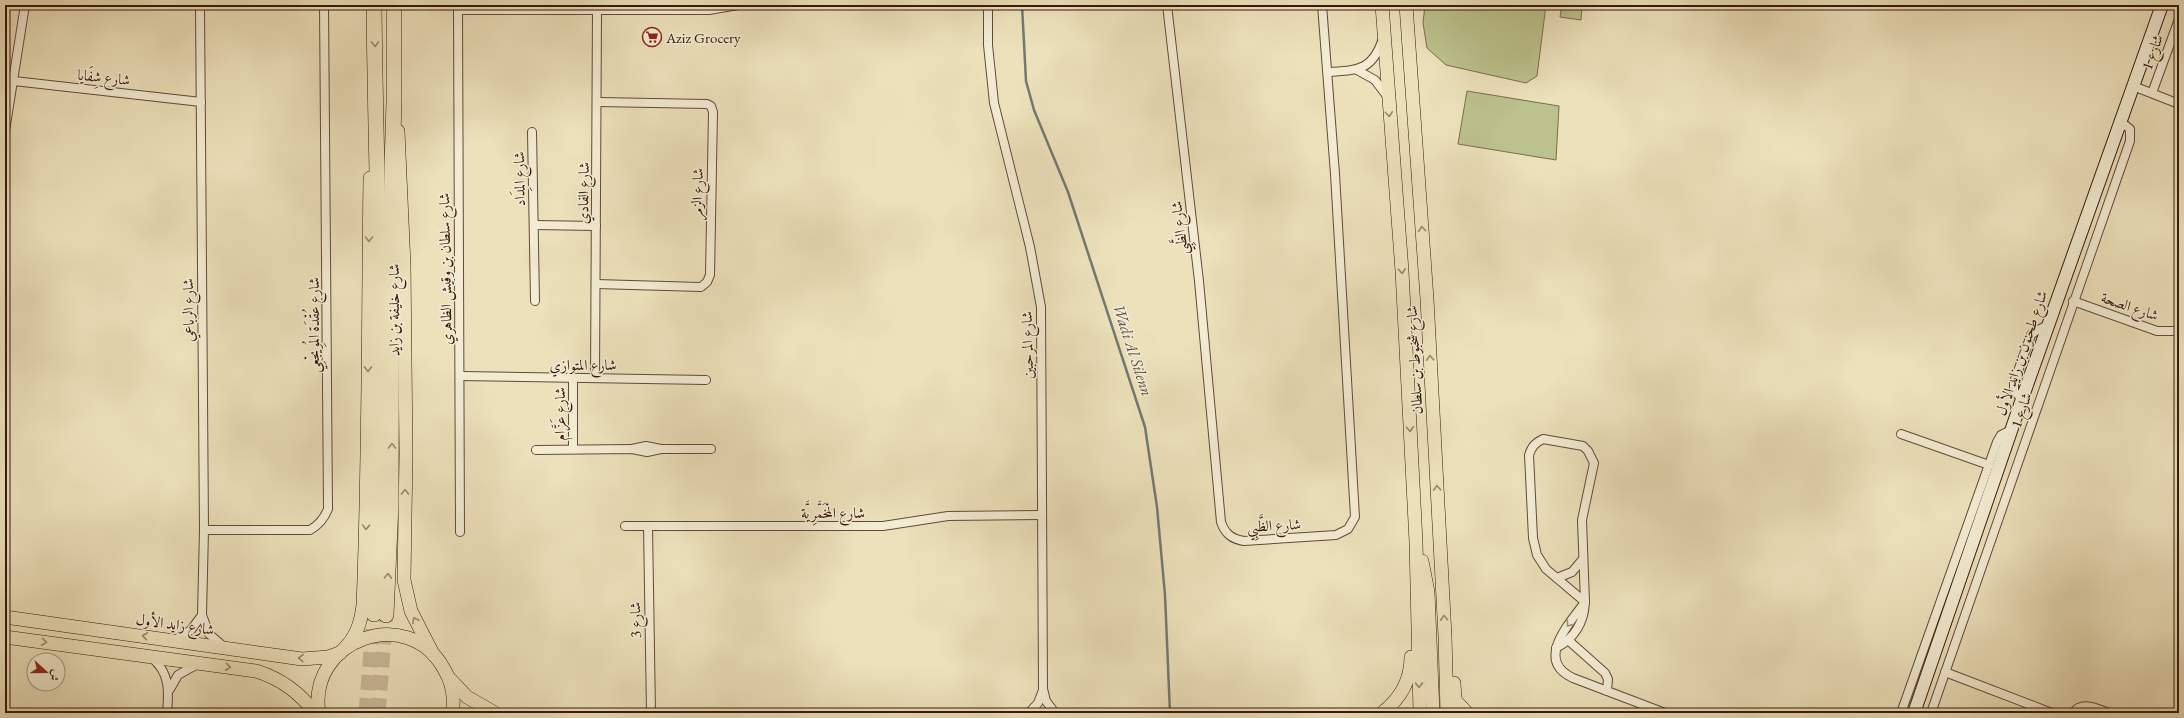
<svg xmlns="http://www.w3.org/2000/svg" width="2184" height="718" font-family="'EB Garamond',Amiri,serif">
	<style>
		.green { fill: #bcc28d; stroke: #796d4c }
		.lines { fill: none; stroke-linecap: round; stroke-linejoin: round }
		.stream { stroke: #717a72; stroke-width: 2.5 }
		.highway-tunnel { stroke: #c8b998; stroke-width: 15; stroke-dasharray: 15 8; stroke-linecap: butt }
		.street-casing { stroke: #644a38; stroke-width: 10 }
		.secondary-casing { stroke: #36180c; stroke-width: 14 }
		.primary-casing { stroke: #36180c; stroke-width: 14 }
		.highway-casing { stroke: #36180c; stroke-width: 16 }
		.street { stroke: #f3ecd3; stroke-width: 8 }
		.secondary { stroke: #f3ecd3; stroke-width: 12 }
		.primary { stroke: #ece1bb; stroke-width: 13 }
		.highway { stroke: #ece1bb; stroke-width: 15 }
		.oneway { stroke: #9a876c }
		.oneway2 { stroke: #9e8d79 }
		.labels { text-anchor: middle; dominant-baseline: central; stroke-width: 3; stroke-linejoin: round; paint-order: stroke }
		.poi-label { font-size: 15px; fill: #36180c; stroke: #f3ecd3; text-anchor: start }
		.street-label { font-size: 15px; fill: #36180c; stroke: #f3ecd3 }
		.water-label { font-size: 16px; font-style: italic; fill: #595148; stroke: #f3ecd3 }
	</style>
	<rect width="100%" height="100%" fill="#ece1bb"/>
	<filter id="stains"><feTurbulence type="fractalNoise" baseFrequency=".005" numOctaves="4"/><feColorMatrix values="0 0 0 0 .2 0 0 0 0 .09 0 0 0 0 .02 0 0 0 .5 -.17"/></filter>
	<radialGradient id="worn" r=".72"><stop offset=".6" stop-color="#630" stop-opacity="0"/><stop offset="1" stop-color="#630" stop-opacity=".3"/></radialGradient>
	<g class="green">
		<path d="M1425,5H1546L1537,76L1526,83L1446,65L1427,48L1423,23Z"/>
		<path d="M1562,5H1582L1581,20L1560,17Z"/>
		<path d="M1467,91L1559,106L1556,160L1458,144Z"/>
	</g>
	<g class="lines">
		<path class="stream" d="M1022,5L1026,81L1034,110L1068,192L1145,427L1157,507L1165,595L1170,713"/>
		<g class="highway-tunnel">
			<path d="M366,713L374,614"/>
			<path d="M378,713L386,615"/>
		</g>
		<defs>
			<g id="street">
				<path d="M200,5L204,530L202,615L209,634L223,646"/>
				<path d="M458,5L460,532"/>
				<path d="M988,5V45L994,103L1030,247L1041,307L1043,689L1046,701L1055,713"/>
				<path d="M1167,5L1199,281L1221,522C1225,534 1232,539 1244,541L1336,535L1348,529L1355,517L1335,174L1322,5"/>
				<path d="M458,10H709L738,5"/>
				<path d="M1357,70L1375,80L1387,96"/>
				<path d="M1328,72C1358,70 1372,71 1383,39"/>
				<path d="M5,80L201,102"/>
				<path d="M2133,86L2179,104"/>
				<path d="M2152,93L2179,19"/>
				<path d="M5,131L25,5"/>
				<path d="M532,132L535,301"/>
				<path d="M534,225L596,226"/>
				<path d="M596,284L701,287L707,282L710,275L713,112L711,106L707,104L598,102"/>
				<path d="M2073,301L2157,331H2179"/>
				<path d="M460,376L706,380"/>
				<path d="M573,378V449"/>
				<path d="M595,378L597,9"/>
				<path d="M2022,399L2014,391V382L2031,335L2036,331L2048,325"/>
				<path d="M1901,434L1989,465"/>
				<path d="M1543,439L1583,446L1588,451L1594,463L1582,520L1585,602L1546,569L1537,555L1533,538L1529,455C1532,446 1535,443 1543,439Z"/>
				<path d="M632,449L646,446L661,449H711"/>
				<path d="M536,450L632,449L647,452L661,449"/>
				<path d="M625,526H883L948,516L1041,515"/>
				<path d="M648,526L651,713"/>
				<path d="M204,530H310C319,525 324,519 328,509L324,5"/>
				<path d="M1557,578L1572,572L1583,559"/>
				<path d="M1585,602C1570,623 1534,660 1573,678L1665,713"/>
				<path d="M175,640L191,630L202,615"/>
				<path d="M1568,640L1605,673L1608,679L1607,691"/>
				<path d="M1556,648C1575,638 1584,623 1585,602"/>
				<path d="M152,658C170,673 169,691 167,713"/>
				<path d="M1945,672L2052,713"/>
				<path d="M170,689L178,675L196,665"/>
				<path d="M1029,713L1038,703L1043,690"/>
				<path d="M1901,713L1997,442L2001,435L2011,430"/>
				<path d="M1931,713L2130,141V129L2120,121"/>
				<path d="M2073,713C2082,700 2097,709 2109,713"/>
			</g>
			<path id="secondary" d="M1914,713L2022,399L2162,5"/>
			<g id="primary">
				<path d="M1382,5L1402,271L1416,542L1420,713"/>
				<path d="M1406,5L1427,299L1445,636L1447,713"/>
				<path d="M398,131L404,266L406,454L404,580L411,611L433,654"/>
				<path d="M1422,561L1428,592L1433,713"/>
				<path d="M5,617L302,659L328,657L340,653"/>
				<path d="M5,637L256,671C282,679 299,693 316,713"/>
				<path d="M345,648C357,635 361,622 363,605C369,463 368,320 370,178"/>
				<path d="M451,680L467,697L495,713"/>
				<path d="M1454,683L1455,700L1467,713"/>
				<path d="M319,713C307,640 408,603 444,669C452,682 455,698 452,713"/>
				<path d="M1382,713C1400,699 1411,681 1411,657"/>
			</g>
			<g id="highway">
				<path d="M374,614C387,411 376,208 374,5"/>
				<path d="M386,615L391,504L392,165L394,102V5"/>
			</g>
		</defs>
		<use href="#street" class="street-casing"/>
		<use href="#secondary" class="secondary-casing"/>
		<use href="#primary" class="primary-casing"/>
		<use href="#highway" class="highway-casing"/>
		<use href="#street" class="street"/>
		<use href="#secondary" class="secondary"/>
		<use href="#primary" class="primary"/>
		<use href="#highway" class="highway"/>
	</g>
	<defs><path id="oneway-chevron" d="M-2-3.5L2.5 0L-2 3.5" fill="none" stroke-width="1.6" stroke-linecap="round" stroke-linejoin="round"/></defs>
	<g class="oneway">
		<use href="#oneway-chevron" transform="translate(375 44) rotate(89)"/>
		<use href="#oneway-chevron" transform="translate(1389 114) rotate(85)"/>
		<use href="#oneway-chevron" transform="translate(1422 229) rotate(-95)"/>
		<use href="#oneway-chevron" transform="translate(369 239) rotate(91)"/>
		<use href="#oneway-chevron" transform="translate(1402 271) rotate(86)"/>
		<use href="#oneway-chevron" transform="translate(1430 358) rotate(-93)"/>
		<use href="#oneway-chevron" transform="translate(368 369) rotate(90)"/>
		<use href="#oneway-chevron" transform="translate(1410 429) rotate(87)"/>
		<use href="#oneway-chevron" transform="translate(392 446) rotate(-89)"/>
		<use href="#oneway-chevron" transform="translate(1437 488) rotate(-93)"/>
		<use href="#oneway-chevron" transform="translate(405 492) rotate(-89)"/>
		<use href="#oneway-chevron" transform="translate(366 527) rotate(92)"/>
		<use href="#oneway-chevron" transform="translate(388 576) rotate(-87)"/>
		<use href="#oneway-chevron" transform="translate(1444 618) rotate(-93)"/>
		<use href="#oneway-chevron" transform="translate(415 620) rotate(-117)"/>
		<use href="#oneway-chevron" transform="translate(145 636) rotate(-172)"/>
		<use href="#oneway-chevron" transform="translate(44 642) rotate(8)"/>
		<use href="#oneway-chevron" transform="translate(301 658) rotate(-176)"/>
		<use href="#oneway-chevron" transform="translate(228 667) rotate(6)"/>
		<use href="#oneway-chevron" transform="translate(1419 685) rotate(89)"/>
	</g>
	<use class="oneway2" href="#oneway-chevron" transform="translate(1569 624) rotate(127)"/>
	<defs>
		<symbol id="supermarket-ring" viewBox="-11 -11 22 22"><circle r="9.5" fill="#f3ecd3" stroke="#8f2418" stroke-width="1.5"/><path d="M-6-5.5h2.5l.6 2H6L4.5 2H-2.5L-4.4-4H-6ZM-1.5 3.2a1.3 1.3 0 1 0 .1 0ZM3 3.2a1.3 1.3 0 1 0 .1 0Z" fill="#8f2418"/></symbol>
	</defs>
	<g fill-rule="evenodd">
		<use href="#supermarket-ring" x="641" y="26" width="22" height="22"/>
	</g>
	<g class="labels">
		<g class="poi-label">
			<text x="666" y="37">Aziz Grocery</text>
		</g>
		<g class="street-label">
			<text transform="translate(2152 52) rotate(-70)">شارع 1</text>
			<text transform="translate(104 77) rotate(6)">شارع شِفَايا</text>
			<text transform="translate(519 179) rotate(-91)">شارع المِدَاد</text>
			<text transform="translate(583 193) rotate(-89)">شارع الفادي</text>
			<text transform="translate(697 194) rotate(-89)">شارع الزمر</text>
			<text transform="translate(1179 228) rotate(-97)">شارع الظَّبِي</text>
			<text transform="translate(445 269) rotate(-91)">شارع سلطان بن وقيش الظاهري</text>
			<text transform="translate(2130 306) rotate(19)">شارع الصحة</text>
			<text transform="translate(188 310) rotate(-91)">شارع الرباعي</text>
			<text transform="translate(393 310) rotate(-90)">شارع خليفة بن زايد</text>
			<text transform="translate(313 325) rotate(-90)">شارع عُقْدَة المُوِيجْعِي</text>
			<text transform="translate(1027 345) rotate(-91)">شارع المرحبين</text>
			<text transform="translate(2021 353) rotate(-71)">شارع طحنون بن زايد الأول</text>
			<text transform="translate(1414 360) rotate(-93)">شارع شخبوط بن سلطان</text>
			<text x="583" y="364">شارع المتوازي</text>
			<text transform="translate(2021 410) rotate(-71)">شارع 1</text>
			<text transform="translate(559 414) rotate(-90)">شارع عَزَّام</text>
			<text x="833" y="512">شارع المْخَمَّرِيَّة</text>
			<text transform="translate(1274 525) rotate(-3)">شارع الظَّبِي</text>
			<text transform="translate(635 620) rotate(-91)">شارع 3</text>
			<text transform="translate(175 624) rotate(8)">شارع زايد الأول</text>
		</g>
		<g class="water-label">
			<text transform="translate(1133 350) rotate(72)">Wadi Al Silenn</text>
		</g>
	</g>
	<rect width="2184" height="718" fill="none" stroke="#ece1bb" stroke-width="20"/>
	<rect x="6" y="6" width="2172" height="706" fill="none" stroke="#36180c" stroke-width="2"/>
	<rect x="10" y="10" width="2164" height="698" fill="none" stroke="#36180c"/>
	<g transform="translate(46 672) rotate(111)"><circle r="19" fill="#f3ecd3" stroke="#a79783"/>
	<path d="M0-3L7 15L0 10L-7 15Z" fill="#8f2418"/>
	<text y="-6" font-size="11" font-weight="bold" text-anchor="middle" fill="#36180c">ش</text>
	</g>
	<rect width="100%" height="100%" filter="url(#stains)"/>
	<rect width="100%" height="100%" fill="url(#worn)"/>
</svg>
